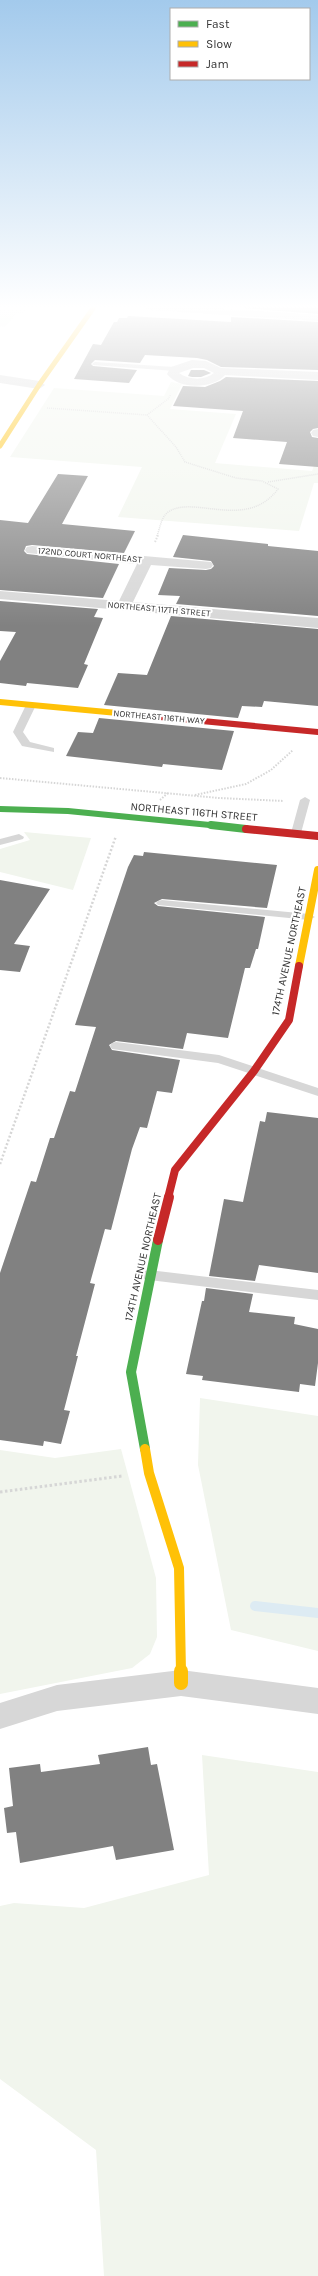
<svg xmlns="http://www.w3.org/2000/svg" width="318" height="2276" font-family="Karla,sans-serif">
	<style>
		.green { fill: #f1f5ed }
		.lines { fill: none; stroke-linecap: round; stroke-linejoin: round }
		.stream { stroke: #ddebf3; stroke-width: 10 }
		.building { fill: #818181 }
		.path-far3 { stroke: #d6d6d6; stroke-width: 1.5; stroke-dasharray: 1 1; stroke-linecap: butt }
		.path-far2 { stroke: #d6d6d6; stroke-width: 2; stroke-dasharray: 1.5 1.5; stroke-linecap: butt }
		.path-far1 { stroke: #d6d6d6; stroke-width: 2.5; stroke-dasharray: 2 2; stroke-linecap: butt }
		.path { stroke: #d6d6d6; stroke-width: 3; stroke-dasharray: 2.5 2.5; stroke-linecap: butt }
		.lane { fill: #d7d7d7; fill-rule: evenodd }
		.street { fill: #d7d7d7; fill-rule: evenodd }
		.fast-far2 { stroke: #4caf50; stroke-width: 6 }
		.fast-far1 { stroke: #4caf50; stroke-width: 8 }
		.fast { stroke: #4caf50; stroke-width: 10 }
		.slow-far4 { stroke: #ffc107; stroke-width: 5 }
		.slow-far3 { stroke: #ffc107; stroke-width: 6 }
		.slow-far2 { stroke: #ffc107; stroke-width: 8 }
		.slow-far1 { stroke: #ffc107; stroke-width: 10 }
		.slow { stroke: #ffc107; stroke-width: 14 }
		.jam-far2 { stroke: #c62828; stroke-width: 6 }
		.jam-far1 { stroke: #c62828; stroke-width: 8 }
		.jam { stroke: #c62828; stroke-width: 10 }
		.labels { text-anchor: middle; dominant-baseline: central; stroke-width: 4; stroke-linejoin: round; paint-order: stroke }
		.far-street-label { font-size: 9px; fill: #333; stroke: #fff }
		.street-label { font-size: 11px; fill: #333; stroke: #fff }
	</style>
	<rect width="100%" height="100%" fill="#fff"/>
	<g class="green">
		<path d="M0,307H28L23,314H16L5,327L0,326Z"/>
		<path d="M171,382L182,384L170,409L236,414L215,463L312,471L315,463H318V483H314L299,531L118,517L142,467L10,457L54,388L164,396Z"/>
		<path d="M24,832L91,838L73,890L0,872V849L30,840Z"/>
		<path d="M200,1398L318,1416V1651L231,1630L198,1465Z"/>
		<path d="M121,1449L156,1578L157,1637L150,1654L132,1668L0,1694V1450L55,1458Z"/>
		<path d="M202,1755L318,1772V2276H104L96,2150L0,2079V1906L14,1903L84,1908L209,1875Z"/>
	</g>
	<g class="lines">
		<path class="stream" d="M255,1606L318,1613"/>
	</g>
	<g class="building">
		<path d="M232,307H318V314Z"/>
		<path d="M128,316L231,322V317L318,322V370L221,367L207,360L197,358L145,355L140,363L95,360L91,364L93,366L137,370L129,383L74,379L93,344L101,345L114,322H117L119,318H127Z"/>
		<path d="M191,370H204L211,373L201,377H192L188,376Z"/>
		<path d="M226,377L318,381V428L313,429L310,432L312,437L318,438V467L279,464L287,442L233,438L243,411L173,406L183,386L205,387L220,381Z"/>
		<path d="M58,474L88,476L62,524L135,531L124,553L32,545L26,546L24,551L27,554L119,564L103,598L0,590V520L28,523Z"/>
		<path d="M183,535L268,544V546L318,551V616L176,604L180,596L158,595L169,568L206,570L211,569L214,566L211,561L173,557Z"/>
		<path d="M0,601L98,609L94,617L103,618L84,664L88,665L78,688L27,683L26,686L0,683V661L16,632L0,631Z"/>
		<path d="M171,616L318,629V706L264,701L262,707L242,706L238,718L104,705L118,673L147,675Z"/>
		<path d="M99,718L234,731L222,770L163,764L162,767L66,756L78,732L93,733Z"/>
		<path d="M144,852L277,865L267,908L162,899L154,903L158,906L265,917L258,949H256L250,968H245L228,1038L187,1033L183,1049L116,1041L109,1045L112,1050L180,1060L172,1093L157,1091L147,1128L140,1127L132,1149L111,1230L105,1229L90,1283L95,1284L76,1356H78L64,1410L70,1411L61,1444L44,1441L43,1446L0,1440V1273L31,1181L36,1182L50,1138H54L70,1091L75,1092L96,1027L75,1025L128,867L134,855L143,856Z"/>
		<path d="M0,880L50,889L14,944L30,946L20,972L0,970Z"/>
		<path d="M267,1112L318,1118V1273L259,1265L255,1281L209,1276L224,1199L243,1202L260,1121L265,1122Z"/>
		<path d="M206,1288L253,1294L249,1312L295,1317L294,1324L318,1329V1363L315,1386L300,1384L299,1392L202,1380L203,1376L186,1374L202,1301H204Z"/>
		<path d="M148,1747L151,1765L157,1764L174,1850L116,1860L113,1846L20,1863L16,1832L7,1833L4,1808L13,1806L9,1768L40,1764L41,1772L100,1764L98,1755Z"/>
	</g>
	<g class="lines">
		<g class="path-far3">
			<path d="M47,408L147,415L176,447L185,462L236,478L262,481L278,489C246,532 191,493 167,513C161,518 160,528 157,536"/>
			<path d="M147,415L168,399L171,394"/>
			<path d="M268,482L318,474"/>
		</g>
		<g class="path-far2">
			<path d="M155,542L158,535"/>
			<path d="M0,778L219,798L284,801"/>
			<path d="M195,795L246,784L271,770L293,750"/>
			<path d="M160,800L169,792"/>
		</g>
		<path class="path-far1" d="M0,1164L116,836"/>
		<path class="path" d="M0,1492L122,1476"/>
		<g class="lane">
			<path d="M95,362L175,367L178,369L175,371L93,365L92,364Z"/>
			<path d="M31,702L36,705L23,732L30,742L54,748V752L22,746L13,732L26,705Z"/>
			<path d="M305,797L310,800L301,833L296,836L292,835L291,833L300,800Z"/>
			<path d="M19,834L24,837L23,839L0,845V839Z"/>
			<path d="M162,900L309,914L315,917L309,920L158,905L156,903L158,901Z"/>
			<path d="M116,1042L219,1055L318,1088V1096L218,1063L112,1049L110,1046L112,1043Z"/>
			<path d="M149,1270L318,1290V1300L149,1280L144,1279L142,1275L144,1271Z"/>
		</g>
		<g class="street">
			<path d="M144,307H204L318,315V321L149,310Z"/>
			<path d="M192,360L206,361L221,368L318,372V380L225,375C213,389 179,390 167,374L171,367ZM193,368H204L214,373C204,381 189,380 179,373Z"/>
			<path d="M0,375L39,381L45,385L39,389L0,383Z"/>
			<path d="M318,429V437L313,436L311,433L313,430Z"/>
			<path d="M32,546L211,562L213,565L211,568L206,569L151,565L133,602L318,618V628L0,599V591L119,601L137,564L27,553L25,550L27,547Z"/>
			<path d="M181,1670L318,1688V1714L181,1696L57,1711L0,1729V1703L57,1685Z"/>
		</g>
		<path class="fast-far2" d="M0,809L68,811L220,826"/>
		<path class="fast-far1" d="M211,825L246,829"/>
		<path class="fast" d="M145,1449L131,1372L158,1240"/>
		<path class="slow-far4" d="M0,446L39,385L94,307"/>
		<path class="slow-far3" d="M0,702L160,717"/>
		<path class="slow-far2" d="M299,966L318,870"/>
		<path class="slow-far1" d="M145,1449L149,1473L179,1568L181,1672"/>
		<path class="slow" d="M181,1671V1683"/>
		<path class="jam-far2" d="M160,717L318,732"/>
		<g class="jam-far1">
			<path d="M246,829L318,836"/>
			<path d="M168,1198L175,1170L254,1071L289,1020L299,966"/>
		</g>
		<path class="jam" d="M158,1240L169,1197"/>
	</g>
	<linearGradient id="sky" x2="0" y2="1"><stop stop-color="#a3caec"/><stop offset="0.49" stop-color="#fff"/><stop offset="1" stop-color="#fff" stop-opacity="0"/></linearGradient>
	<rect width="318" height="626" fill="url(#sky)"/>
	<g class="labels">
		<g class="far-street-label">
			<text transform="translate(90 555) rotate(5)">172ND COURT NORTHEAST</text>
			<text transform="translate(159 609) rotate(5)">NORTHEAST 117TH STREET</text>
			<text transform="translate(159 717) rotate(5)">NORTHEAST 116TH WAY</text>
		</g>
		<g class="street-label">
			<text transform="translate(194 812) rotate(5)">NORTHEAST 116TH STREET</text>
			<text transform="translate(289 951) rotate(-78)">174TH AVENUE NORTHEAST</text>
			<text transform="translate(143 1257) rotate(-77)">174TH AVENUE NORTHEAST</text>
		</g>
	</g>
	<rect x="170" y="8" width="140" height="72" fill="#ffffff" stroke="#adadad"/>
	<rect x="178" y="21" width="20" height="6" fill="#4caf50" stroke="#adadad"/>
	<text x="206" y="28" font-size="12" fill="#333333">Fast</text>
	<rect x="178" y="41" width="20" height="6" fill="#ffc107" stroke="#adadad"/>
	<text x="206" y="48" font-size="12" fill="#333333">Slow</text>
	<rect x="178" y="61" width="20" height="6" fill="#c62828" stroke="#adadad"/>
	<text x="206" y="68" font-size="12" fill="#333333">Jam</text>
</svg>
